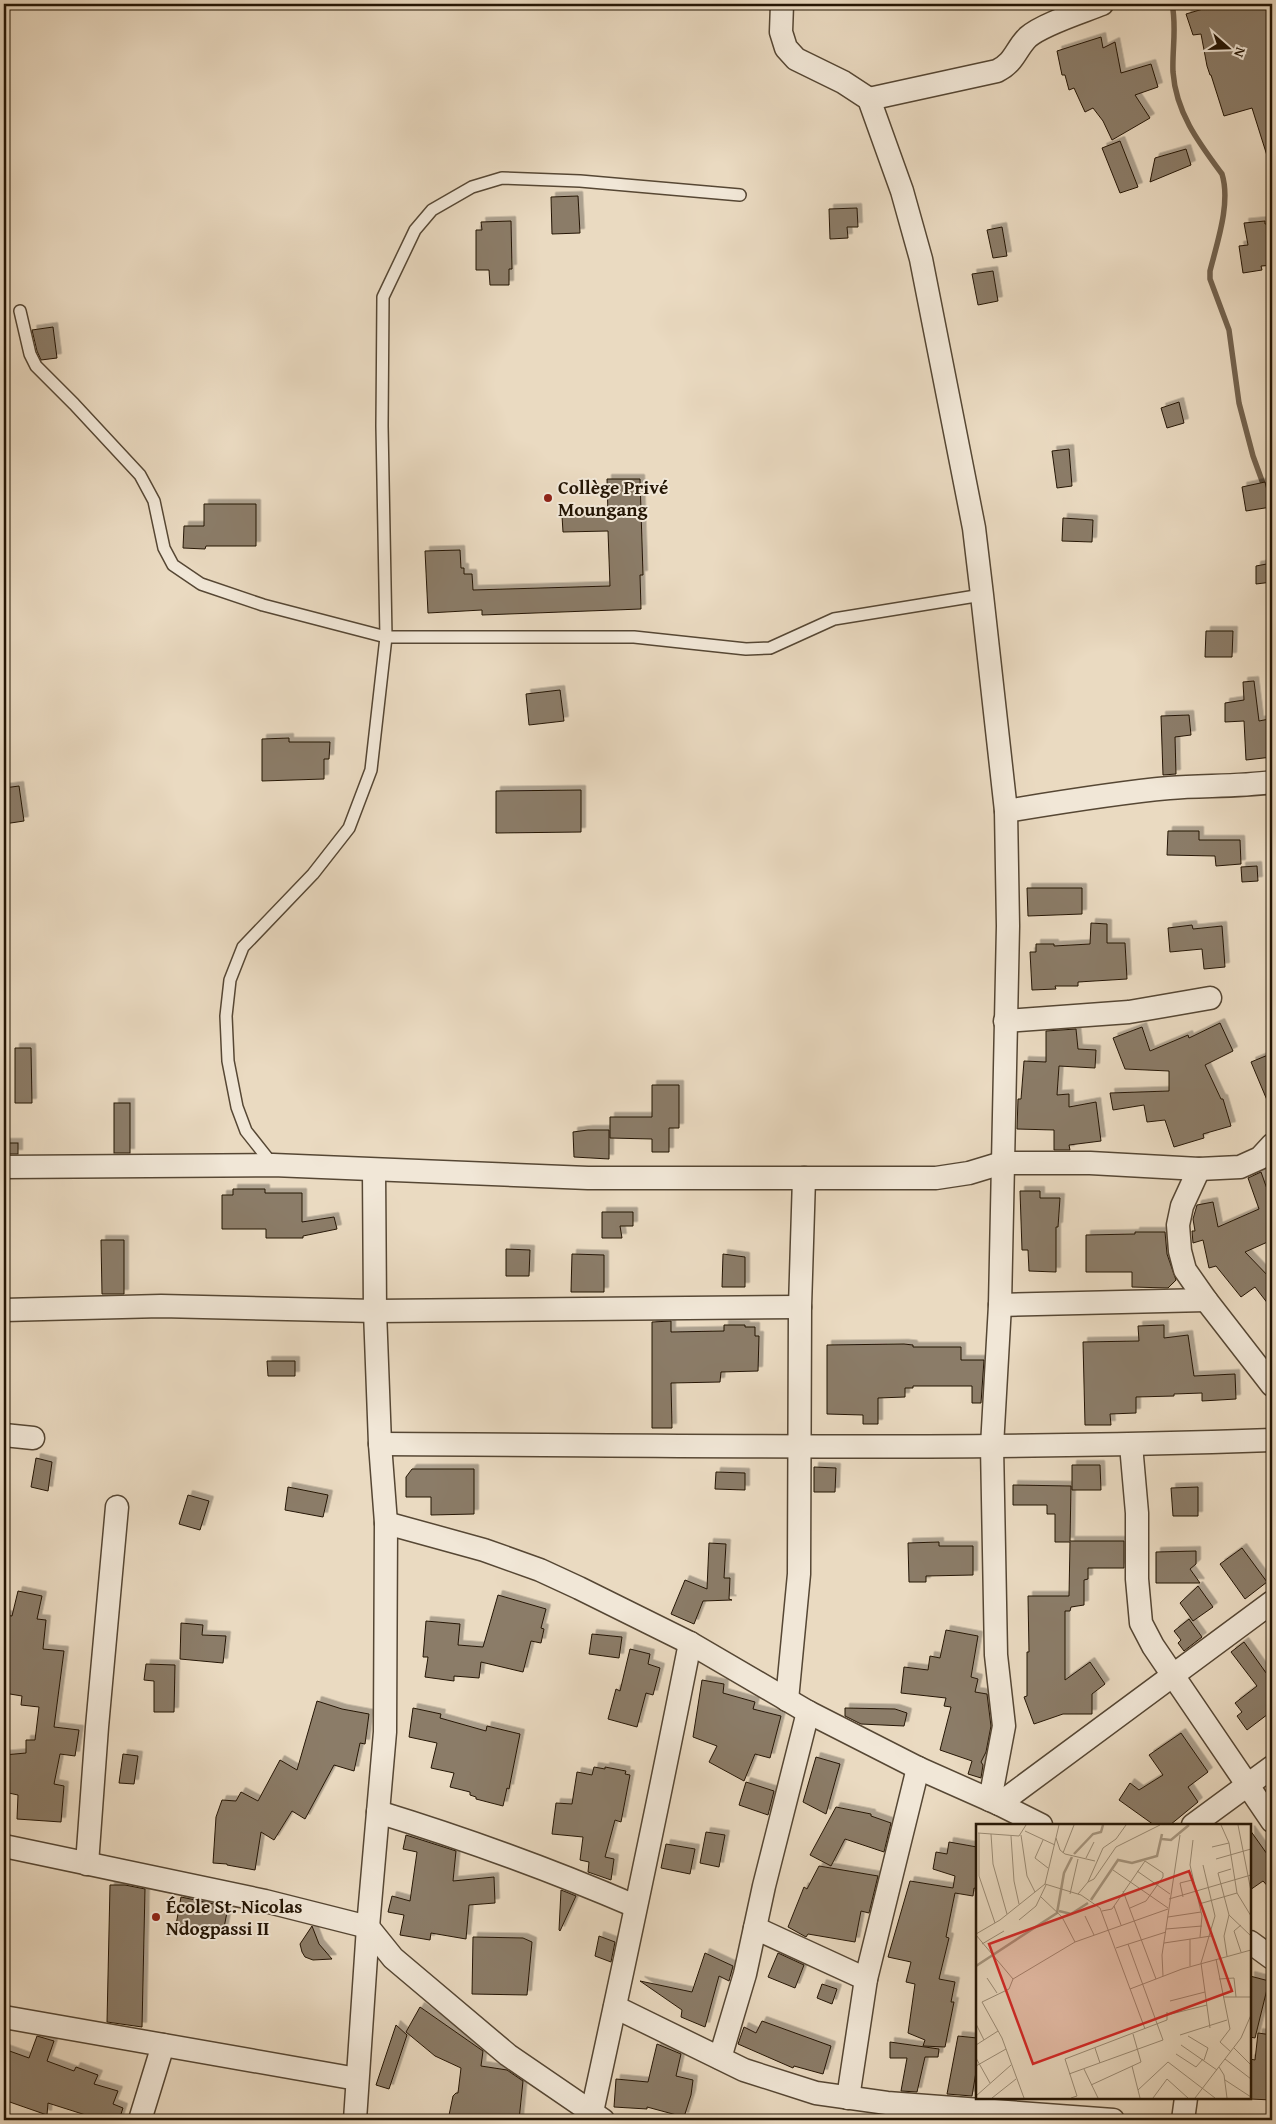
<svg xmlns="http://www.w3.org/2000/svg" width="1276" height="2124" font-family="'Gentium Book Plus',serif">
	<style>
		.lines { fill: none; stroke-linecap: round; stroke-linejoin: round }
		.stream { stroke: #73634f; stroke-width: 5.5 }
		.building { fill: #8b7c67; stroke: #251605; filter: url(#shadow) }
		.lane-casing { stroke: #564734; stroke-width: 14 }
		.street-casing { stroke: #564734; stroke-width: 25 }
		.lane { stroke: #f1e7d7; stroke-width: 11 }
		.street { stroke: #f1e7d7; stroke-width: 22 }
		.poi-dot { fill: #8f2418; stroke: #f1e7d7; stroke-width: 2 }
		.labels { text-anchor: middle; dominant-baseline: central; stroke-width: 4; stroke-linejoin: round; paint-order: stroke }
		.poi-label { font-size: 19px; font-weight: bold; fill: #251605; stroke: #f1e7d7; text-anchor: start }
		.inset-river { fill: none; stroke: #a79781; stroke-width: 2.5 }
		.inset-road { fill: none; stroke: #9b8c76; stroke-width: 1 }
		.view { fill: #d62828; fill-opacity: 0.15; stroke: #d62828; stroke-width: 2.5 }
		.inset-edge { fill: none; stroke: #251605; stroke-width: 2.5 }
	</style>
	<defs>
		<filter id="shadow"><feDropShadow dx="4.5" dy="-4.5" stdDeviation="0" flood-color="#0004"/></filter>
	</defs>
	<rect width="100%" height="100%" fill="#eadac1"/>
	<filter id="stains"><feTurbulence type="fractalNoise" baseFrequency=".004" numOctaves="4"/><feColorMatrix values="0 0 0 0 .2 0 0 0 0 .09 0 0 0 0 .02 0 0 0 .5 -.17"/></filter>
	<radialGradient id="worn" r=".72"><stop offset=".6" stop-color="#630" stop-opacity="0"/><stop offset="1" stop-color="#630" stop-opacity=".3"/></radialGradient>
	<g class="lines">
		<g class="stream">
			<path d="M1172,4C1177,27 1172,49 1173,72C1176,113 1199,143 1222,174C1231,203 1217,243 1210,271V279L1229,330L1239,403L1253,456L1265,489"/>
			<path d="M1268,497L1272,509"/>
		</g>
	</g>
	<g class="building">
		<path d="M1220,4H1266L1272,32V161L1269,162L1252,108L1224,116L1211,75H1210L1207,66L1201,34L1193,35L1186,14Z"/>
		<path d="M1101,37L1103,48L1115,42L1121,73L1151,64L1158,87L1135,95L1150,118L1112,140L1103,121L1093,108L1085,112L1074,88L1069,90L1065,75H1062L1057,51Z"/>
		<path d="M1120,141L1138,187L1120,193L1102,148Z"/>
		<path d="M1186,149L1191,165L1150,182L1155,158Z"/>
		<path d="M578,196L580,233L552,234L551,197Z"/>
		<path d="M857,208L858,227H847L848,238L830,239L829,209Z"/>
		<path d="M511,221L512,269H509V285H490L489,270H476V230H482L481,222Z"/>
		<path d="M1265,221V224H1272V265L1261,266L1262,270L1243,273L1239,246L1248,245L1244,223Z"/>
		<path d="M1002,227L1007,256L993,258L987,230Z"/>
		<path d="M993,271L998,301L978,305L972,274Z"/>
		<path d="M53,327L57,358L41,360L37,351L32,330Z"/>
		<path d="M1179,402L1184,423L1167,428L1161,408Z"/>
		<path d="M1069,449L1072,486L1057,488L1052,451Z"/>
		<path d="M607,479H640L643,575H640L641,609L482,615V610L428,613L425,551L460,550L461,568H464V574H472L473,590L610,586L608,531L563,532L562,516L608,515Z"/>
		<path d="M1265,482L1271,507L1246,511L1242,487Z"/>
		<path d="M204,504H256V546H206L205,549L183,548L184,526H204Z"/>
		<path d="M1063,518L1093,520L1092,542L1062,541Z"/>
		<path d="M1272,563V582L1256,584V566Z"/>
		<path d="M1206,631H1233L1232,657H1205Z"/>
		<path d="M1254,681L1259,721L1269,719L1271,731H1272V757L1246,760L1244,721L1225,722V703L1244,700L1243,682Z"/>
		<path d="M560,690L564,721L529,725L526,694Z"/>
		<path d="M1189,715L1191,735L1175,737L1176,774L1163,775L1161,716Z"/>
		<path d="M289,738V742H330L329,759H324V779L262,781V739Z"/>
		<path d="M19,786L24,821L4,824V788Z"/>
		<path d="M581,790V832L496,833V791Z"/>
		<path d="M1168,831H1199V840H1240L1241,864L1216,866L1215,856L1167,855Z"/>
		<path d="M1257,866L1258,881L1242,882L1241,867Z"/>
		<path d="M1027,888H1082V914L1028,916Z"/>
		<path d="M1091,923L1107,924V943H1125L1127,979L1078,982V986H1055L1056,989L1032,990L1030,952H1036V944H1054V946L1090,944Z"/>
		<path d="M1192,925L1193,929L1222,926L1225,967L1204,969L1202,949L1170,952L1168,928Z"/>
		<path d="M1220,1023L1233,1051L1205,1065L1221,1099H1223L1231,1126L1203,1134L1204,1138L1174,1147L1165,1120L1147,1122L1144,1105L1113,1110L1110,1093L1169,1091V1071L1125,1069L1113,1038L1142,1027L1150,1051L1188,1035L1189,1038Z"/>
		<path d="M1076,1029L1078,1049L1096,1050L1095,1068L1059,1066L1057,1095L1069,1094V1107L1096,1102L1101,1141L1069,1145L1070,1150H1054V1130L1017,1129L1018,1099H1021L1024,1061L1046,1062V1031Z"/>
		<path d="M15,1048H31L32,1103H15Z"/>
		<path d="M1268,1055L1272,1064V1112L1251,1062Z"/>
		<path d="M652,1085H679V1128H669V1152H652V1139L610,1138V1117H652Z"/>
		<rect x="114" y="1103" width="16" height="50"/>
		<path d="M588,1130H609V1159L574,1157L573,1132Z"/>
		<rect x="4" y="1143" width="14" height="11"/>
		<path d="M1261,1172L1272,1203V1240L1245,1252L1272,1280V1309L1255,1287L1241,1297L1216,1266L1209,1268L1203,1240L1193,1243L1192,1231H1195L1193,1219L1197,1205L1213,1202L1218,1227L1259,1209L1248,1178Z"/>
		<path d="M233,1189H265V1193H302V1222L334,1217L337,1229L303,1236V1238H266V1229H222V1195H233Z"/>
		<path d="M1020,1191H1040V1198H1060L1058,1227H1056V1272L1029,1271L1028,1250H1022Z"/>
		<path d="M602,1212H633V1226H620L622,1238H602Z"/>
		<path d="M1135,1232H1165L1167,1254L1176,1280L1168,1288L1132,1287V1272H1086V1235L1135,1234Z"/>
		<path d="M101,1240H124V1294H102Z"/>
		<path d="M506,1249L530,1250L529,1276H506Z"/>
		<path d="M572,1254L604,1255V1292H571Z"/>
		<path d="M723,1254L745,1257V1287H722Z"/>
		<path d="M671,1321V1332L724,1331V1325H745V1327H755V1336H759L758,1371L721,1372L720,1382L671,1383L672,1428H652V1322Z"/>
		<path d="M1164,1325V1338L1188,1335L1194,1376L1235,1374L1236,1399L1202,1401V1393L1174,1394V1396L1136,1397V1413L1110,1414L1111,1425H1085L1083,1342L1139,1341L1138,1326Z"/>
		<path d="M904,1344L913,1345V1347H961V1360H984L981,1403H972V1386H913V1388H905V1397L878,1398V1424H863V1415L827,1414V1345Z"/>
		<path d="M267,1361H295V1376H268Z"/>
		<path d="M36,1458L52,1462L48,1491L31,1487Z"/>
		<path d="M1072,1465H1100L1101,1490H1072Z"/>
		<path d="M814,1467L836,1468L835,1492H814Z"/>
		<path d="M412,1469H474V1514L431,1515V1497H406V1477Z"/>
		<path d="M716,1472L745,1473V1490L715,1489Z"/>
		<path d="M1013,1485L1071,1486L1070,1541H1124V1568H1088V1579L1084,1580V1605L1071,1607L1070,1611H1065V1680L1090,1662L1105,1684L1092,1694V1714H1063L1034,1724L1024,1697L1027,1696V1652H1029L1028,1596H1069L1070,1542H1055V1514H1047V1505H1013Z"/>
		<path d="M288,1487L328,1495L323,1517L285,1510Z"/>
		<path d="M1198,1487V1516H1173L1171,1488Z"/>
		<path d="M188,1495L209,1501L200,1530L179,1524Z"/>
		<path d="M939,1542V1546H973V1575L926,1576V1582H909L908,1543Z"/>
		<path d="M709,1543L726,1544L724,1578H730L729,1599L732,1600L703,1601L694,1624L671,1614L685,1580L707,1589Z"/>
		<path d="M1242,1548L1267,1582L1245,1599L1220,1564Z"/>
		<path d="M1196,1551V1564L1190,1569L1200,1583H1156V1552Z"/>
		<path d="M1198,1586L1213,1607L1193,1621L1180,1603Z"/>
		<path d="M18,1591L42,1596L37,1619L46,1620L43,1649L64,1651L54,1727L79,1730L75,1756L60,1754L54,1784L64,1786L61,1822L17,1819L18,1795L4,1792V1755L26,1753V1740H35L39,1707L21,1705L22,1696L4,1693L5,1615L12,1616Z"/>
		<path d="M498,1595L546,1609L541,1628L544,1629L541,1643L531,1641L523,1672L481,1662L479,1678L454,1676V1681L425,1677L428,1657H423L426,1621L460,1624L458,1645L483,1647Z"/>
		<path d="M1189,1619L1202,1637L1184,1651L1178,1643L1181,1640L1174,1631Z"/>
		<path d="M181,1623L203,1625L202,1635L226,1636L223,1663L180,1659Z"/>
		<path d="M946,1630L978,1636L971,1677L978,1679L975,1692L987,1694L991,1726L986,1752L981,1762L983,1765L981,1778L968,1774L972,1761L940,1750L951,1707L944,1706L946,1698L901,1693L904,1667L928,1670L930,1656L940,1658Z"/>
		<path d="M592,1634L622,1637L619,1658L589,1654Z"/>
		<path d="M1244,1642L1269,1677L1272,1675V1711L1247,1730L1237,1716L1242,1712L1235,1703L1257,1686L1231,1652Z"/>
		<path d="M630,1649L650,1654L648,1664L660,1668L653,1695L646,1693L637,1727L608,1719L616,1689L620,1691Z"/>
		<path d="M146,1664L175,1665L174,1712H154V1681L144,1680Z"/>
		<path d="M702,1680L724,1684L723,1693L755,1702L753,1709L781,1716L770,1758L755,1754L744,1781L709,1762L717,1746L693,1737Z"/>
		<path d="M317,1701L342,1709L369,1714L365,1744L360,1743L354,1771L334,1765L305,1819L292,1811L274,1840L261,1832L255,1870L227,1865V1864L213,1863L216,1817L222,1800L236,1801L241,1792L258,1801L280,1760L297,1770Z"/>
		<path d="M413,1708L441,1714L440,1718L486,1731L487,1726L520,1734L509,1789L507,1788L503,1806L476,1799V1797L470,1795V1792L450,1787L454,1773L431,1768L437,1743L409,1737Z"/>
		<path d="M845,1708L895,1709L907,1713L904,1726L861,1724L845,1716Z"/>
		<path d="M1181,1733L1208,1772L1188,1787L1198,1802L1170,1825H1154L1119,1800L1130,1783L1139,1790L1163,1775L1149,1755Z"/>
		<path d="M123,1754L138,1756L134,1784L119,1783Z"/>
		<path d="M816,1757L840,1764L826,1814L803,1802Z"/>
		<path d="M594,1767L605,1769V1767L626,1771L625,1774L630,1775L621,1822L615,1820L605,1857L614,1859L611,1880L588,1872L589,1862L580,1860L583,1837L552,1834L556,1803L572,1804L577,1772L592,1775Z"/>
		<path d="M746,1782L774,1791L768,1815L739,1805Z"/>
		<path d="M836,1807L871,1814V1816L891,1823L884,1852L845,1839L831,1866L810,1855Z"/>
		<path d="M1250,1830L1272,1861V1891L1263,1881L1250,1890Z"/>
		<path d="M706,1832L725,1835L719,1867L700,1863Z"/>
		<path d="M406,1835L456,1851L453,1881L494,1877L495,1903L469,1905L466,1939L431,1933L430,1940L400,1935L404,1915L388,1912L392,1896L410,1901L417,1852L403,1849Z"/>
		<path d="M949,1842L977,1847V1889L974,1888L973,1896L955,1893L946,1937L949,1938L939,1979L955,1982L951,2002H954L945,2047L923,2046L925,2040L908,2033L915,1984L906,1982L911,1962L888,1957L910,1881L953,1888L955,1876L933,1869L936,1852L947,1854Z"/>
		<path d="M666,1844L695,1849L690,1874L661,1868Z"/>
		<path d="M819,1866L878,1876L869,1913L861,1911L855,1942L808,1934L806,1937L788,1927L804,1887L807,1889Z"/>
		<path d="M110,1885H125L145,1889L142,2027L107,2022Z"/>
		<path d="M561,1890L576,1896L560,1931L559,1930Z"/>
		<path d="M181,1897L228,1907L223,1933L176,1925Z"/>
		<path d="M312,1926L319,1944L332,1959L313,1960L305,1957L302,1952L300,1944Z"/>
		<path d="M599,1936L615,1942L611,1962L595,1956Z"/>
		<path d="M473,1937L523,1938L532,1942L527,1995L472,1994Z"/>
		<path d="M705,1953L733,1966L729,1981L719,1976L705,2027L681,2017L682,2010L640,1981L692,1992Z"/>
		<path d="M778,1953L804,1965L795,1988L768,1977Z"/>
		<path d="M1250,1976L1269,1981L1255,2038L1250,2037Z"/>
		<path d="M822,1984L837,1989L832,2004L817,1998Z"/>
		<path d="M420,2007L483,2051L481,2066L507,2070L523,2081L519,2120H448L453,2096L456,2093H458L461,2068L435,2056L406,2032Z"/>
		<path d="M762,2021L831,2046L823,2074L794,2066L793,2068L738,2044L744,2027L756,2033Z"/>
		<path d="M396,2025L407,2035L389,2089L376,2085Z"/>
		<path d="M1258,2033L1272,2035V2100L1250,2099V2059L1255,2060Z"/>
		<path d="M37,2036L54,2041L47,2061L74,2071L76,2067L98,2075L94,2084L118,2091L113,2104L123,2108L119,2120L92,2117L48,2103L47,2115L4,2100V2049L29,2058Z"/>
		<path d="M958,2036L977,2038V2066L972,2096L947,2094Z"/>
		<path d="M890,2042L939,2049L938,2057H925L917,2092L901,2091L907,2058H890Z"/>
		<path d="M657,2044L681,2054L676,2076L693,2080L691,2095L684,2117L647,2107V2109L614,2107L616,2079L648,2082Z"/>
	</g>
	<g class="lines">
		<defs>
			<g id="lane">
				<path d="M20,311L30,354L36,366L74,404L140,475L154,501L164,548L173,565L201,584L263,605L386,637H634L746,649L770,648L834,619L982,595"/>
				<path d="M273,1165L246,1131L237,1107L228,1061L226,1016L230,980L243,947L313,874L349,828L371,770L386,637L382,426L383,297L415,230L432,210L472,187L502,178L580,181L740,195"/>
			</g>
			<g id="street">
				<path d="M782,4L781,32L786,48L796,59L843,82L869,99L902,191L921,259L974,528L982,595L1006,811L1008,926L1000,1305L992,1446L996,1655L1004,1726L990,1800"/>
				<path d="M869,99L997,71C1015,62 1015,50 1028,37C1043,24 1082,12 1102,4"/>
				<path d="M1006,811C1061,802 1114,793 1169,788C1203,785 1238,787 1272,782"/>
				<path d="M1005,1021L1129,1012L1210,998"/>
				<path d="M4,1167L273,1165L588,1178H936L969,1173L1002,1163H1090L1199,1169L1240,1167L1260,1158L1272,1145"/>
				<path d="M1199,1169L1182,1206L1178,1225L1180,1251L1185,1270L1206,1300L1272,1385"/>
				<path d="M1000,1305L1206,1300"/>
				<path d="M4,1310L161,1306L375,1311L800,1307"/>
				<path d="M4,1435L33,1438"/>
				<path d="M380,1444C677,1445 975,1451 1272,1440"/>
				<path d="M1131,1445L1137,1513V1579L1141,1623L1153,1646L1272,1821"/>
				<path d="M386,1523L484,1550L540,1570L579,1588L690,1643L808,1712L918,1768L999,1804L1041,1825"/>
				<path d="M787,1700L799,1574L800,1307L804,1178"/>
				<path d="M999,1804L1272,1602"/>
				<path d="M378,1812C466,1839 551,1870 635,1906"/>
				<path d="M1193,1825L1272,1767"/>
				<path d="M4,1846L265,1901L368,1927L393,1958L508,2055L603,2120"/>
				<path d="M87,1864L97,1727L117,1507"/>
				<path d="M755,1928L866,1979"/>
				<path d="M1250,1942L1272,1958"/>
				<path d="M615,2007L744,2070L816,2093L887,2103L1113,2120"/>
				<path d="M4,2017L357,2079"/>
				<path d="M720,2058L745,1974L764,1886L808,1712"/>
				<path d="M848,2098L866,1979L918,1768"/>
				<path d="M592,2112C626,1956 659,1800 690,1643"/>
				<path d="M140,2120L163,2045"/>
				<path d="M355,2120L368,1927L385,1732L386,1523L380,1444L375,1311L374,1170"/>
				<path d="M1183,2120L1186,2098"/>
			</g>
		</defs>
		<use href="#lane" class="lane-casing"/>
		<use href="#street" class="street-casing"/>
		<use href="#lane" class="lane"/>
		<use href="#street" class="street"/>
	</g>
	<g class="poi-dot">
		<circle cx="548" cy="498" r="5"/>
		<circle cx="156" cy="1917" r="5"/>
	</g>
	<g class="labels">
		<g class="poi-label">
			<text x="558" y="487">Collège Privé<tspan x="558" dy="22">Moungang</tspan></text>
			<text x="166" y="1906">École St. Nicolas<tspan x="166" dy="22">Ndogpassi II</tspan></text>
		</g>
	</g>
	<g transform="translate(976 1824)">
		<rect width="275" height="275" fill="#eadac1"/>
		<path class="inset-river" d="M186,15L195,16L213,1M98,30L117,10L125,8L127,1M115,76L142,36L156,39L181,32L186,10M83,87L95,90L112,79M0,142L81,89L88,49L96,33"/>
		<path class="inset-road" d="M245,1L253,19L261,69L275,92M262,1L275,67M49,7L79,21M2,9L43,12L50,1M3,9V52L19,99M15,10L17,40L31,90M45,11L51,52L59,68M35,12L38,57L43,80M80,14L84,26L89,30L119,37M67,16L59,34L72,44M217,16L214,41L226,92L224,113M236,23L253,19M87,29L98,1M110,34L118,18M240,35L275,25M227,41L239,92L225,139L234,204M137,46L192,84M161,47L194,70M112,58L118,55L140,23L184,1M69,60L105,71L124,84L169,205M147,67L180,155M94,70L102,35M102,70L112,58L127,24L140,15L150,1M65,73L86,93L99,118M207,73L204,59L216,56M193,75L275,51M223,80L261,69M138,82L145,101M126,87L136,85L169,37L187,49V53L170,77L154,84M253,91L275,112M109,92L118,111M192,93L225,88M43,96L60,82L70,61M190,105L226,102M0,110L24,96L69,60L83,1M0,111L37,155L33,165L6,178L26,214L48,274M188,119L235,112M6,120L28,107M140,124L190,108M265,128L258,107L265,101M251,132L248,112L253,91L242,49L255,45M240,135L254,205L244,218L255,228M214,142V115M187,152L186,131L204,11M11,154L21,169M37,155L99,118L192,85M243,155L258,154L260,173M154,165L206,145L275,126M247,173H275M194,177L229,168M195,190L231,181M0,200L8,216M204,211L251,196M212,212L232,224L228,236M0,221L22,207M205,221L241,246M119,224L124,239M258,224L275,241M200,230L220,243L227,235M0,234L14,259M249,235L275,255M0,242L30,225M156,242L164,274M243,243L248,251L251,274M108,245L122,274M93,250L187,216L152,120M249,256L275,273M115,261L165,238L157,210M162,266L192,238L239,274M0,272L35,241M16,274L40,255M95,274L101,272L89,235L191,196V188M177,274L191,255L212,274M219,274L265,214L275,191"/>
		<path class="view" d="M213,47L256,167L57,240L13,120Z"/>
		<rect width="275" height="275" class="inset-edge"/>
	</g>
	<rect width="1276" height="2124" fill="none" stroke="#eadac1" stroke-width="20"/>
	<rect x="5" y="5" width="1266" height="2114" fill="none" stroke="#251605" stroke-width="2.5"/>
	<rect x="10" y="10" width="1256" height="2104" fill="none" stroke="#251605"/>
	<g transform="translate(1228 48) rotate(110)" stroke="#f1e7d7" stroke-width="4" paint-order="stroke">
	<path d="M0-4L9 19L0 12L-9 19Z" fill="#251605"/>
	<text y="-8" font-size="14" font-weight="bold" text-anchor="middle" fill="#251605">N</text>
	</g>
	<rect width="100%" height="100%" filter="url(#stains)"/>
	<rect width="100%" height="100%" fill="url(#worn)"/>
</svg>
